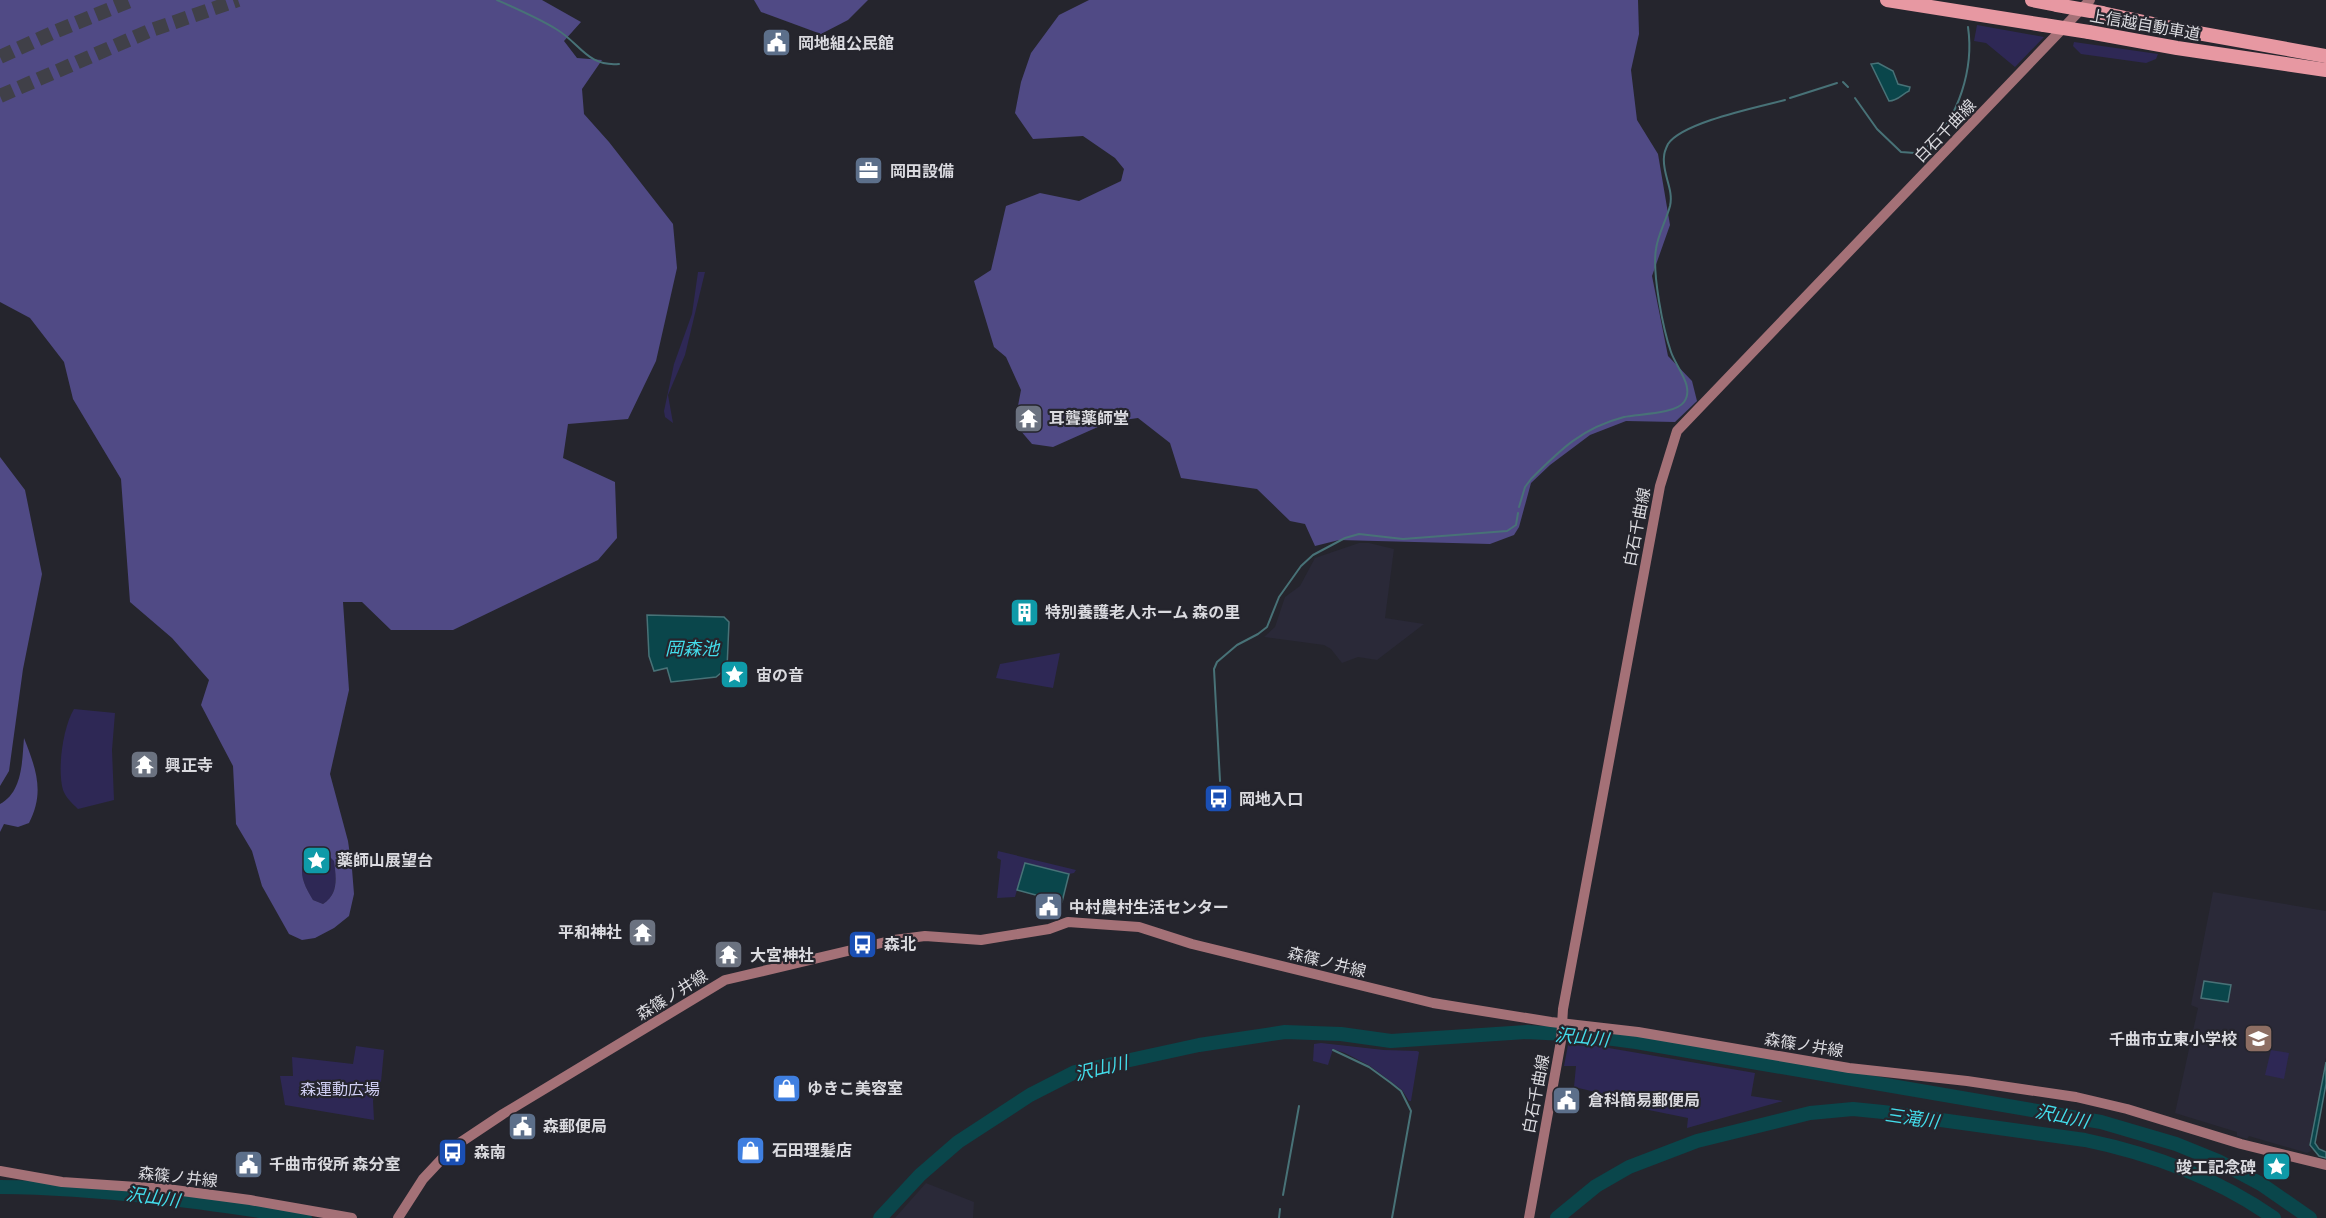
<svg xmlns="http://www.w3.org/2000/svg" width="2326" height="1218" font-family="'Public Sans','Noto Sans JP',sans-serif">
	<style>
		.built { fill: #2a2938 }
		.green { fill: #2e2855 }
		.forest { fill: #504a85; fill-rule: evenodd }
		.water { fill: #0a464b; stroke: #487277; stroke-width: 1.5 }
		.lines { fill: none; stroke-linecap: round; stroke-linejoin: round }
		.stream { stroke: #487277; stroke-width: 2 }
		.river { stroke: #0a464b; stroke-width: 14 }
		.motorway-tunnel { stroke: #404048; stroke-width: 14; stroke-dasharray: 14 7; stroke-linecap: butt }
		.secondary { stroke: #a47177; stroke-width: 10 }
		.motorway { stroke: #e798a2; stroke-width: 14 }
		.motorway-bridge { stroke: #e798a2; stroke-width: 14 }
		.labels { text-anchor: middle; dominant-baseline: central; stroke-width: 4.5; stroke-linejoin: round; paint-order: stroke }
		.street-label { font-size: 16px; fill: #dadadf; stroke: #25252d }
		.poi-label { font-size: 16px; font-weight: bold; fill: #dadadf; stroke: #25252d; text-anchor: start }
		.park-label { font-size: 16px; fill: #d0cff3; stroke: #25252d }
		.water-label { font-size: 18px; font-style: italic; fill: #43dcea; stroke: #25252d }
	</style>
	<rect width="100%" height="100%" fill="#25252d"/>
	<g class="built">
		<path d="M1359,543H1369L1394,549L1385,618L1424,624L1377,660L1358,657L1342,663L1331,649L1324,645L1264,637L1275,627L1285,597L1300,586L1315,558Z"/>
		<path d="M2213,892L2326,911V1058L2309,1145L2311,1151L2307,1153L2249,1136L2247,1139L2237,1136V1132L2175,1113L2198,1008L2191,1005Z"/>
		<path d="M926,1183L974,1202L973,1218H895Z"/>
	</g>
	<g class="green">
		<path d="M1977,25L2044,37L2015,67L1986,43L1974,41Z"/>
		<path d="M2074,42L2158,54L2156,59L2146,63L2081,54L2073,46Z"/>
		<path d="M698,272H705L685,355L668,395L673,423L665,417L664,411L674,364L692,314Z"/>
		<path d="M1060,653L1053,688L996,678L1000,664Z"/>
		<path d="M74,709L115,713L112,750L114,800L78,809C72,803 66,798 63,790C57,769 63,727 74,709Z"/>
		<path d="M998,851L1076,870L1074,873L1069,874L1025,863L1015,897L997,898L1001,860L997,858Z"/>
		<path d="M316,852L326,853L334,860C336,877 339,894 323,904L313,900C303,884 293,863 316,852Z"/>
		<path d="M1321,1043L1384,1050L1417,1051L1419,1052L1411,1101H1409L1402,1090L1370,1066L1345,1053L1333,1049L1328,1065L1313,1061L1314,1044Z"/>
		<path d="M1568,1045L1597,1046L1755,1073L1751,1096L1783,1101L1687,1128L1688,1118L1634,1107L1635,1101L1574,1087L1576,1066H1564Z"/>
		<path d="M356,1046L384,1050L381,1082L377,1083L373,1101L374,1120L285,1105L280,1076H293L292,1057L353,1064Z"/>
		<path d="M2271,1050L2289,1053L2284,1079L2265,1075Z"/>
	</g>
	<g class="forest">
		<path d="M0,0H542L581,22L564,41L577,58L602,60L582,89L584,114L609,142L673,224L677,268L656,361L628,419L568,424L563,458L615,482L617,538L598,560L453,630H391L362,602H343L349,690L330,774L348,841L352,869L354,894L349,916L334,928L315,938L302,940L289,934L262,886L252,851L236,824L233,766L201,705L209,680L172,638L130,602L121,479L73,399L64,362L30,318L0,302ZM316,852L326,853L334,861C336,877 339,894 323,904L313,900C303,884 293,863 316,852Z"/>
		<path d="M754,0H868L848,20L821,34L761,12Z"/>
		<path d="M1089,0H1638L1639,34L1631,70L1637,120L1658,154L1670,225L1652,276L1668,356L1692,381L1697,401L1675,422L1626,421L1590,435L1550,465L1531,483L1519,527L1514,535L1490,544L1339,540L1315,546L1305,524L1290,521L1257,489L1181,478L1170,443L1138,418L1109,422L1053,447L1032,444L1020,430L1017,411L1021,390L1006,357L994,347L974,281L991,270L1006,206L1040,193L1079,201L1121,181L1124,169L1115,158L1083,136L1033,139L1015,113L1021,82L1031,53L1059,15Z"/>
		<path d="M0,457L25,490L42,574L23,669L9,771L0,786Z"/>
		<path d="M24,738C36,769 45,792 29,823L18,827L4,824L0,832V804C23,792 22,760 24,738Z"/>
	</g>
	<g class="water">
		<path d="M1878,63L1893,71L1898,84L1910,87L1909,91C1902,94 1898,101 1889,101L1871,64Z"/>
		<path d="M647,615L724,617L729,622L727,668L716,677L671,682L667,668L654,671L649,656Z"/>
		<path d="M1025,863L1069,874L1062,902L1017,890Z"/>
		<path d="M2204,981L2231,985L2228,1002L2201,998Z"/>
		<path d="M2326,1062V1084L2315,1143L2319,1149L2326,1152V1158L2319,1156L2310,1145Z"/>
	</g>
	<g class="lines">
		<g class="stream">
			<path d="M497,0C517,9 538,18 556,29C580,43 587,67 619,64"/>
			<path d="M1843,82L1848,87"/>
			<path d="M1790,98L1837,83"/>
			<path d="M1855,98L1877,129L1901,152L1915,153L1941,128"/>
			<path d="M1928,146C1959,118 1974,68 1968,27"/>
			<path d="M1519,507L1525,487L1531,479C1561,449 1582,428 1624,417C1638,414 1676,414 1684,402C1695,387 1676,367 1671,352C1663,329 1652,273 1656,249C1658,234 1666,221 1670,206C1674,189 1662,174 1664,157C1664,154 1666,148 1668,144C1683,122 1759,107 1785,100"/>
			<path d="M1220,781L1214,669L1217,662L1237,645L1258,634L1267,627L1279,597L1301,566L1313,555L1345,538L1359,534L1403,539L1507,531L1516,525L1518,513"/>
			<path d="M1333,1050L1369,1067L1391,1083L1401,1091L1411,1111L1392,1218"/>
			<path d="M1283,1195L1299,1106"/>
			<path d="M1279,1218L1280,1209"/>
		</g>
		<g class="river">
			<path d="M0,1187C103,1188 203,1202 305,1218"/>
			<path d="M880,1218L920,1175L958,1142L1030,1095L1075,1072L1199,1045L1285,1032L1341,1034L1391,1041L1527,1032L1583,1035L1636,1042L2101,1122L2176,1144L2218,1161L2261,1184L2310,1218"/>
			<path d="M1557,1218L1596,1186L1629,1167L1697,1141L1810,1113L1853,1109L1883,1112L2085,1140C2153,1154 2217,1178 2274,1218"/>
		</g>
		<g class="motorway-tunnel">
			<path d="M0,57L52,33L132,0"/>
			<path d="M0,96L149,31L238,0"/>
		</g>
		<g class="secondary">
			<path d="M0,1171L62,1182L167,1189L250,1200L352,1218"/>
			<path d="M398,1218L423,1179L452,1148L503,1114L725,980L894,940L925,936L981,940L1049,929L1068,922L1139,927L1192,944L1433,1003L1551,1022L1638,1032L1849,1068L1967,1081L2076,1097L2127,1109L2241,1144L2326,1165"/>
			<path d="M1529,1218L1561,1041L1563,1009L1660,486L1677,431L2090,0"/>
		</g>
		<g class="motorway">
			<path d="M1887,0L2044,25"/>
			<path d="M2032,0L2057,5"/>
			<path d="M2102,13L2181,30L2326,56"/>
			<path d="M2089,32L2177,48L2326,70"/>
		</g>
		<g class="motorway-bridge">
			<path d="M2057,5L2102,13"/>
			<path d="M2044,25L2089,32"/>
		</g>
	</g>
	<defs>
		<symbol id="civic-square" viewBox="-11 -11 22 22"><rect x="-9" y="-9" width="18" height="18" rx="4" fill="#5c6f8a" stroke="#25252d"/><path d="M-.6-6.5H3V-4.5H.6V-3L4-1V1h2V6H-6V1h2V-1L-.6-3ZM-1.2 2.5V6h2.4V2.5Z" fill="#fff"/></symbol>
		<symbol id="office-square" viewBox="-11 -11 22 22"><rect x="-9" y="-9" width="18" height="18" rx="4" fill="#5c6f8a" stroke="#25252d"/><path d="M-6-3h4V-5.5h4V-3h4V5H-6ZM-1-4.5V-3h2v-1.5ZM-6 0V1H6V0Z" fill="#fff"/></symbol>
		<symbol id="temple-square" viewBox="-11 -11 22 22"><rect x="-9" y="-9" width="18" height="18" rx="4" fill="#6b7280" stroke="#25252d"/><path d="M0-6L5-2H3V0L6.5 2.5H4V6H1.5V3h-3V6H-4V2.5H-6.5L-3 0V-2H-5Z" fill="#fff"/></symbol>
		<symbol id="building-square" viewBox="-11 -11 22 22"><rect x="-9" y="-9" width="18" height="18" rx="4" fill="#0f9aa8" stroke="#25252d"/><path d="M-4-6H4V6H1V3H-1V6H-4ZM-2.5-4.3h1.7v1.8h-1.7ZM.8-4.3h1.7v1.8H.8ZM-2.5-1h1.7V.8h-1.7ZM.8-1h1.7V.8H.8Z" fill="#fff"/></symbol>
		<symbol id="sight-square" viewBox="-11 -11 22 22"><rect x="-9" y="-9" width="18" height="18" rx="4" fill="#0f9aa8" stroke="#25252d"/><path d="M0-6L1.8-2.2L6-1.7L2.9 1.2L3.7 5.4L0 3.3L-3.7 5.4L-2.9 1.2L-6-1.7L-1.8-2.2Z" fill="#fff"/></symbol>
		<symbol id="bus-square" viewBox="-11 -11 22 22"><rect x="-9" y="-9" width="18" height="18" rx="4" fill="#1a4fb4" stroke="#25252d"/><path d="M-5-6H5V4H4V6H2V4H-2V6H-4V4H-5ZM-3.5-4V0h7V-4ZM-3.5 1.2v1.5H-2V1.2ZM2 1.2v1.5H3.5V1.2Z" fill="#fff"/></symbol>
		<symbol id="school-square" viewBox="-11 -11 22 22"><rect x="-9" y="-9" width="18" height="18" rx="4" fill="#8d6e63" stroke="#25252d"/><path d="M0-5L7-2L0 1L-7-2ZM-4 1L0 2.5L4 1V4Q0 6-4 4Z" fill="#fff"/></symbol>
		<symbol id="shop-square" viewBox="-11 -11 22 22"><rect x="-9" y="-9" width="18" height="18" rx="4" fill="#3f7fe0" stroke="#25252d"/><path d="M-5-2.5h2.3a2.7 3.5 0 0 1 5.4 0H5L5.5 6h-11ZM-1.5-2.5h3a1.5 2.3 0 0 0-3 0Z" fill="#fff"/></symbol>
	</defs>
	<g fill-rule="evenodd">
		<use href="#civic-square" x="760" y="26" width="33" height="33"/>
		<use href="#office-square" x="852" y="154" width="33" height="33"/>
		<use href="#temple-square" x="1012" y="402" width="33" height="33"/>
		<use href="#building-square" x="1008" y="596" width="33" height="33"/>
		<use href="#sight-square" x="718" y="658" width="33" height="33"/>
		<use href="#temple-square" x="128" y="748" width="33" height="33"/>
		<use href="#bus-square" x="1202" y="782" width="33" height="33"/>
		<use href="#sight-square" x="300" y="844" width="33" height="33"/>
		<use href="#civic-square" x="1032" y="890" width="33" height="33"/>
		<use href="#temple-square" x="626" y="916" width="33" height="33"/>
		<use href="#bus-square" x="846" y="928" width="33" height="33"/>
		<use href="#temple-square" x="712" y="938" width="33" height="33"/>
		<use href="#school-square" x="2242" y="1022" width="33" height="33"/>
		<use href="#shop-square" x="770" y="1072" width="33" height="33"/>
		<use href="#civic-square" x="1550" y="1084" width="33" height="33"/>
		<use href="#civic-square" x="506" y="1110" width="33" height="33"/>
		<use href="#shop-square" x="734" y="1134" width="33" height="33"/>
		<use href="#bus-square" x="436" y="1136" width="33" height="33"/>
		<use href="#civic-square" x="232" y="1148" width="33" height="33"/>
		<use href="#sight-square" x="2260" y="1150" width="33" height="33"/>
	</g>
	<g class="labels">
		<g class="street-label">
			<text transform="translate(2145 25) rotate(10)">上信越自動車道</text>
			<text transform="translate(1945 131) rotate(-46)">白石千曲線</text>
			<text transform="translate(1637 527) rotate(-79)">白石千曲線</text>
			<text transform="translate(1327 962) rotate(14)">森篠ノ井線</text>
			<text transform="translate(672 995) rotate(-32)">森篠ノ井線</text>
			<text transform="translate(1804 1045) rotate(9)">森篠ノ井線</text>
			<text transform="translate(1536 1094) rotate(-79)">白石千曲線</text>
			<text transform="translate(178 1177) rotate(6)">森篠ノ井線</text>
		</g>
		<g class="poi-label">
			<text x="798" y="43">岡地組公民館</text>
			<text x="890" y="171">岡田設備</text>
			<text x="1049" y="418">耳聾薬師堂</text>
			<text x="1045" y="612">特別養護老人ホーム 森の里</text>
			<text x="756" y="675">宙の音</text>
			<text x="165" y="765">興正寺</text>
			<text x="1239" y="799">岡地入口</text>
			<text x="337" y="860">薬師山展望台</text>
			<text x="1069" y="907">中村農村生活センター</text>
			<text x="622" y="932" text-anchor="end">平和神社</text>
			<text x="884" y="944">森北</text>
			<text x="750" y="955">大宮神社</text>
			<text x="2237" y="1039" text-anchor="end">千曲市立東小学校</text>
			<text x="807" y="1088">ゆきこ美容室</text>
			<text x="1588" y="1100">倉科簡易郵便局</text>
			<text x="543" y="1126">森郵便局</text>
			<text x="772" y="1150">石田理髪店</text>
			<text x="474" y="1152">森南</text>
			<text x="269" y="1164">千曲市役所 森分室</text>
			<text x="2256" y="1167" text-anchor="end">竣工記念碑</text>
		</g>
		<g class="park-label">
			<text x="340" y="1089">森運動広場</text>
		</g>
		<g class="water-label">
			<text x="692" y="648">岡森池</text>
			<text transform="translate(1582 1037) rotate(6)">沢山川</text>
			<text transform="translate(1101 1068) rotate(-13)">沢山川</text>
			<text transform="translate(2062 1116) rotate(12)">沢山川</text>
			<text transform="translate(1912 1118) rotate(8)">三滝川</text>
			<text transform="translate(153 1197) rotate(8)">沢山川</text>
		</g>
	</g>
</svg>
